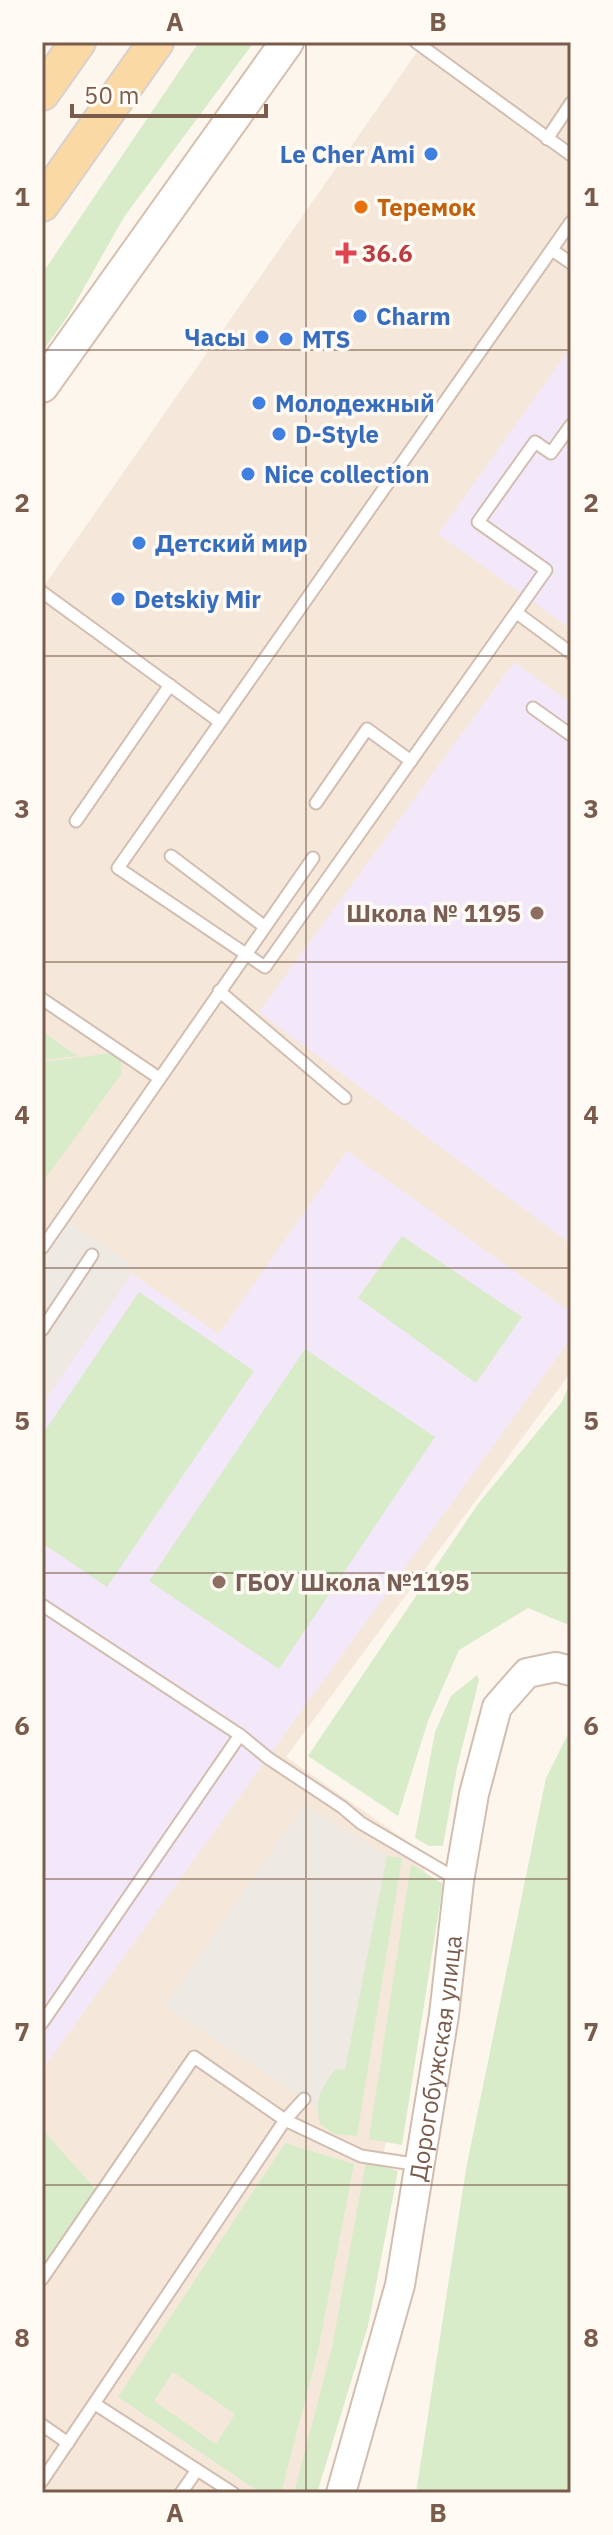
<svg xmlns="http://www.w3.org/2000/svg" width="613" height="2535" font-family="'IBM Plex Sans',sans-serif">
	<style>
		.residential { fill: #f5e8da }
		.industrial { fill: #efe9e4 }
		.education { fill: #f3e8fa }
		.green { fill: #d8ecc9; fill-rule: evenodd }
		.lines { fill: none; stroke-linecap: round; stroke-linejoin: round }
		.service-casing { stroke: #d1beb0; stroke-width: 15 }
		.tertiary-casing { stroke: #d1beb0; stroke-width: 32 }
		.secondary-casing { stroke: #d6c0b0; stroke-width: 36 }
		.primary-casing { stroke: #dad1cd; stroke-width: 38 }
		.service { stroke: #fff; stroke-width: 11 }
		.tertiary { stroke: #fff; stroke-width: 28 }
		.secondary { stroke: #fff; stroke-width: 32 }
		.primary { stroke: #fbd9a5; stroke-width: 34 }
		.grid { fill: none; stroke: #7a5c4d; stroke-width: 2; stroke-opacity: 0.55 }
		.shop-dot { fill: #3f7fe0; stroke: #fffaf3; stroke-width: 3 }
		.food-dot { fill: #e8710a; stroke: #fffaf3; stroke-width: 3 }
		.health-dot { fill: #e0444e; stroke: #fffaf3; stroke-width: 3 }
		.education-dot { fill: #8d6e63; stroke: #fffaf3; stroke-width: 3 }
		.labels { text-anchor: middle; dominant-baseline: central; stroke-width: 7; stroke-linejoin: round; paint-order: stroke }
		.shop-label { font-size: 24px; font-weight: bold; fill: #366cbe; stroke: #fffaf3; text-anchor: start }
		.food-label { font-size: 24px; font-weight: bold; fill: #c56008; stroke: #fffaf3; text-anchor: start }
		.health-label { font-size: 24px; font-weight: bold; fill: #be3a42; stroke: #fffaf3; text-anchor: start }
		.education-label { font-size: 24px; font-weight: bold; fill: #785e54; stroke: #fffaf3; text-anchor: end }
		.street-label { font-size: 24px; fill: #7a5c4d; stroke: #fffaf3 }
		.neatline { fill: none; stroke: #7a5c4d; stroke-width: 3 }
		.grid-label { font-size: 26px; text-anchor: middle; font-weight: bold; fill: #7a5c4d }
	</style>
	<rect width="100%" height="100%" fill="#fdf6ec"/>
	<path class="residential" d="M424,42H571V1372L286,1757L427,1855L361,2313L308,2493H42V589Z"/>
	<g class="industrial">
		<path d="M67,1220L136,1268L42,1405V1257Z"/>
		<path d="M304,1804L387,1856L336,2120L165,2006Z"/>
	</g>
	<g class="education">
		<path d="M571,347V629L438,534Z"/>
		<path d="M514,662L571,703V1244L259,1012Z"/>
		<path d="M347,1151L571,1312V1338L42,2070V1405L132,1274L219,1334Z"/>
	</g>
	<g class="green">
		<path d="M199,42H254L124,217L68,316L42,352V274Z"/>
		<path d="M42,1031L77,1056L42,1060Z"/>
		<path d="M120,1052L122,1073L42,1183V1062Z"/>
		<path d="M402,1236L522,1317L476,1383L358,1298Z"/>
		<path d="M139,1292L254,1371L107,1587L42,1543V1435Z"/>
		<path d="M305,1349L435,1437L279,1669L149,1581Z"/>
		<path d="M571,1382V1626L528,1608L459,1650L428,1721L398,1816L308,1756L478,1504L561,1403Z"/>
		<path d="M477,1675L479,1680L457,1768L443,1846H429L415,1838L435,1732L451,1696Z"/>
		<path d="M571,1734V2493H416L466,2169L546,1778L567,1736Z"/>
		<path d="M387,1856L402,1858L357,2136L334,2134L320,2124C314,2097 321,2091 335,2069L345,2070Z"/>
		<path d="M411,1864L443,1884L402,2145L369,2139Z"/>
		<path d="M42,2124L47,2135L100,2194L42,2279Z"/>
		<path d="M285,2143L354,2164L318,2351L281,2493H261L118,2397ZM173,2372L235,2414L216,2444L154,2401Z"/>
		<path d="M366,2161L398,2171L368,2326L317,2493H294L332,2348Z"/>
	</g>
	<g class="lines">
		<defs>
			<g id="service">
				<path d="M416,42L571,155"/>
				<path d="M547,139L571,103"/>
				<path d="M571,222L118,868L265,967L546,570L478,522L535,442L551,453L571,425"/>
				<path d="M552,250L571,263"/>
				<path d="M42,592L220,722"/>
				<path d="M517,613L571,653"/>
				<path d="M533,708L571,735"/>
				<path d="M316,803L367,729L411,761"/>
				<path d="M76,821L170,685"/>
				<path d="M171,856L265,927"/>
				<path d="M219,991L345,1098"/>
				<path d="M42,999L159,1078"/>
				<path d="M42,1248L313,858"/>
				<path d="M42,1330L92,1255"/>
				<path d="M42,1605L240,1735L268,1758L342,1807L361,1823L458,1880"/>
				<path d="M42,2023L240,1735"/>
				<path d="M42,2279L194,2057L285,2120L361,2156L420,2165"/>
				<path d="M95,2404L233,2493"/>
				<path d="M42,2425L68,2443"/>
				<path d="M42,2481L285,2120L304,2099"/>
				<path d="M181,2493L197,2470"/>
			</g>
			<g id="tertiary">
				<path id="s1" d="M341,2493L400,2285L444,2015L459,1881L474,1794L497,1707L527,1673L556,1667L571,1671"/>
			</g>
			<path id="secondary" d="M42,386L287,42"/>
			<g id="primary">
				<path d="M42,93L78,42"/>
				<path d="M42,204L156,42"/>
			</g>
		</defs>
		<use href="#service" class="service-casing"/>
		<use href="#tertiary" class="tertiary-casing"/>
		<use href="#secondary" class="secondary-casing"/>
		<use href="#primary" class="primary-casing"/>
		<use href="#service" class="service"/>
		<use href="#tertiary" class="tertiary"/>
		<use href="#secondary" class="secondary"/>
		<use href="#primary" class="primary"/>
	</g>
	<path class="grid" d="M306,42V2493M42,350H571M42,656H571M42,962H571M42,1268H571M42,1573H571M42,1879H571M42,2185H571"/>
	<g class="shop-dot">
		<circle cx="431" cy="154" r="8"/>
		<circle cx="360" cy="316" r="8"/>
		<circle cx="262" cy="337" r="8"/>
		<circle cx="286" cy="339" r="8"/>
		<circle cx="259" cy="403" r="8"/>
		<circle cx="279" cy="434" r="8"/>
		<circle cx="248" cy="474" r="8"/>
		<circle cx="139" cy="543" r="8"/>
		<circle cx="118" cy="599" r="8"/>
	</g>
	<circle class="food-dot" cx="361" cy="207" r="8"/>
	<path class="health-dot" d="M342 241h8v8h8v8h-8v8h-8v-8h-8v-8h8z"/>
	<g class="education-dot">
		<circle cx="537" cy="913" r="8"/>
		<circle cx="219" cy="1582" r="8"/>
	</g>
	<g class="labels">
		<g class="shop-label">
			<text x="415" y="154" text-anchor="end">Le Cher Ami</text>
			<text x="376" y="316">Charm</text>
			<text x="246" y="337" text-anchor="end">Часы</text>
			<text x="302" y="339">MTS</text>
			<text x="275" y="403">Молодежный</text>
			<text x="295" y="434">D-Style</text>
			<text x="264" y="474">Nice collection</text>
			<text x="155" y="543">Детский мир</text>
			<text x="134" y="599">Detskiy Mir</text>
		</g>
		<g class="food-label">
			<text x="377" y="207">Теремок</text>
		</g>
		<g class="health-label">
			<text x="362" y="253">36.6</text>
		</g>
		<g class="education-label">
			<text x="521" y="913">Школа № 1195</text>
			<text x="235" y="1582" text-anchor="start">ГБОУ Школа №1195</text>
		</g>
		<g class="street-label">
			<text stroke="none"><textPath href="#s1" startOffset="446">Дорогобужская улица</textPath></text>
		</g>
	</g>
	<rect width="613" height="2535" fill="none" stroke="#fffaf3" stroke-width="88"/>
	<path d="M72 104v12h194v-12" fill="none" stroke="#7a5c4d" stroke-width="4"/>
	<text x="84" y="104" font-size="24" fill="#7a5c4d" stroke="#fffaf3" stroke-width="6" paint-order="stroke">50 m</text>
	<rect x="44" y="44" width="525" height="2447" class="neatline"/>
	<g class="grid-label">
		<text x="175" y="31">A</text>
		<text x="438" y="31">B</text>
		<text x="22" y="206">1</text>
		<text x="591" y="206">1</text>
		<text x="22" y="512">2</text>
		<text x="591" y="512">2</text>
		<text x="22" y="818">3</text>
		<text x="591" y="818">3</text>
		<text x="22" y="1124">4</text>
		<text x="591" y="1124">4</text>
		<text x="22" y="1430">5</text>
		<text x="591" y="1430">5</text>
		<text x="22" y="1735">6</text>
		<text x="591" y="1735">6</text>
		<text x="22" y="2041">7</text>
		<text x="591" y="2041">7</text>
		<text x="22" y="2347">8</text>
		<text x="591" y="2347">8</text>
		<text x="175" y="2522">A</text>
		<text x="438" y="2522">B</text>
	</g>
</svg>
